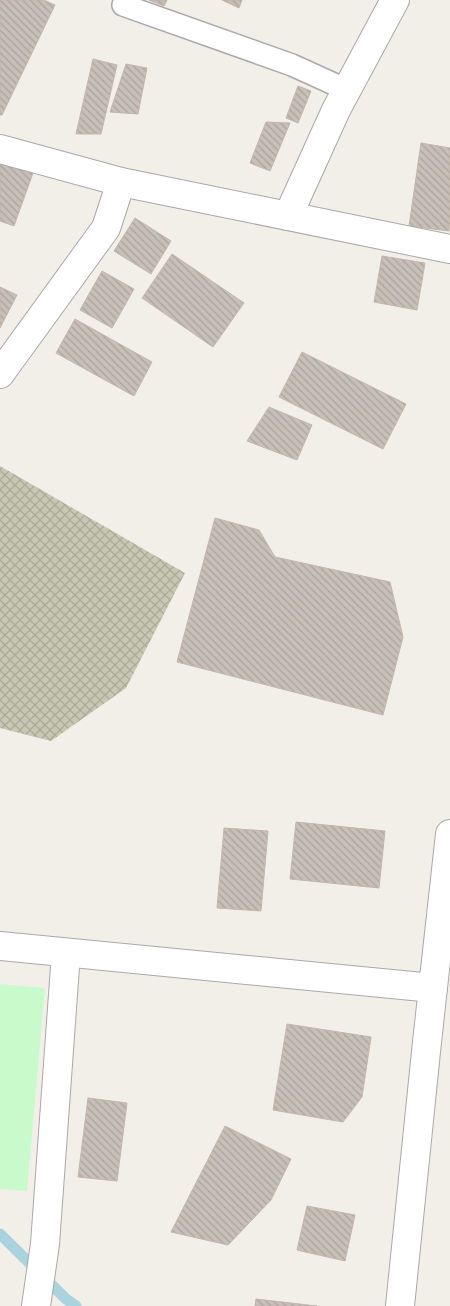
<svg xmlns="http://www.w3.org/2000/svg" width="450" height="1306" font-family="Mulish,sans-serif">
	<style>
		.construction { fill: url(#construction-cross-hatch) }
		.park { fill: #c8facc }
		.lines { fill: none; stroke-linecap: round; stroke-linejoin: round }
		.stream { stroke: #aad3df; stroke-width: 11 }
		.building { fill: url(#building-back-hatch); stroke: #c4b6ab }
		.service-casing { stroke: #a9a9a9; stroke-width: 24 }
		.minor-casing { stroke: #a9a9a9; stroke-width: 30 }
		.tertiary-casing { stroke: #a9a9a9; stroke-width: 30 }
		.service { stroke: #fff; stroke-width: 21 }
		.minor { stroke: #fff; stroke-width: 28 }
		.tertiary { stroke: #fff; stroke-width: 28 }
	</style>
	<defs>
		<pattern id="construction-cross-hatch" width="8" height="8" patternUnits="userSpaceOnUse" patternTransform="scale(1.25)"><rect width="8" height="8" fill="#c7c7b4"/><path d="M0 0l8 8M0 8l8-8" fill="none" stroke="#abab9a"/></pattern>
		<pattern id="building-back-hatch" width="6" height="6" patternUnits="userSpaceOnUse" patternTransform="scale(1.25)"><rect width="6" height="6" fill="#c7bfb8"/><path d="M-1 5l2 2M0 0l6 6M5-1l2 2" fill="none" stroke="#aba49e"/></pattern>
	</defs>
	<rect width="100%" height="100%" fill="#f2efe9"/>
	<path class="construction" d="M0,466L185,573L126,688L51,741L0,728Z"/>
	<path class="park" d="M0,984L45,988L27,1191L0,1189Z"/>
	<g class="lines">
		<path class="stream" d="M0,1234L66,1299L76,1306"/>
	</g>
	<g class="building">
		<path d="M0,0H44L55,5L2,115H0Z"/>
		<path d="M149,0H167L164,6Z"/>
		<path d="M222,0H242L239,8Z"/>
		<path d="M93,59L117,65L101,134H76Z"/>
		<path d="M126,64L147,68L138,114L110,112Z"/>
		<path d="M298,86L311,91L298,123L286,118Z"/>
		<path d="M266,122L290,123L270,171L250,163Z"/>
		<path d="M421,143L450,148V217L449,231L409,226Z"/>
		<path d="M0,161L33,173L14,226L0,221Z"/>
		<path d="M135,218L171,241L151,274L114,251Z"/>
		<path d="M172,254L244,303L213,347L142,298Z"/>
		<path d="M382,256L425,263L417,310L374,302Z"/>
		<path d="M102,271L134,289L112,328L80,310Z"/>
		<path d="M0,287L17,295L0,328Z"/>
		<path d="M75,319L152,362L134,396L56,353Z"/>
		<path d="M302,352L406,404L383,449L279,397Z"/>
		<path d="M269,407L312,425L297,460L247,441Z"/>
		<path d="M215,518L259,530L275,557L390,582L403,637L383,715L177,662Z"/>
		<path d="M296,822L385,831L379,888L290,879Z"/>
		<path d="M224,828L268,831L261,911L217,908Z"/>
		<path d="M287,1024L371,1037L362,1097L343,1122L273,1110Z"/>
		<path d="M88,1098L127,1103L117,1181L78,1177Z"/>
		<path d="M225,1126L291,1159L271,1200L228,1245L171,1232Z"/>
		<path d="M307,1206L355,1215L345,1261L297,1250Z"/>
		<path d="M256,1299L317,1306H255Z"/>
	</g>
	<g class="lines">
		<defs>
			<path id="service" d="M123,5L292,65L347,90"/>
			<g id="minor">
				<path d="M0,149L121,182L450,249"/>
				<path d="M288,216L336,110L395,0"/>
				<path d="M0,374L106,228L121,182"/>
				<path d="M36,1306L45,1244L66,953"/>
			</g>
			<g id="tertiary">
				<path d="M0,946L433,988"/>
				<path d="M400,1306L427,1042L450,834"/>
			</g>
		</defs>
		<use href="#service" class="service-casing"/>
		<use href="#minor" class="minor-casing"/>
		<use href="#tertiary" class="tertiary-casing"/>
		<use href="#service" class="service"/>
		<use href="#minor" class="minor"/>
		<use href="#tertiary" class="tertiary"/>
	</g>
</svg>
